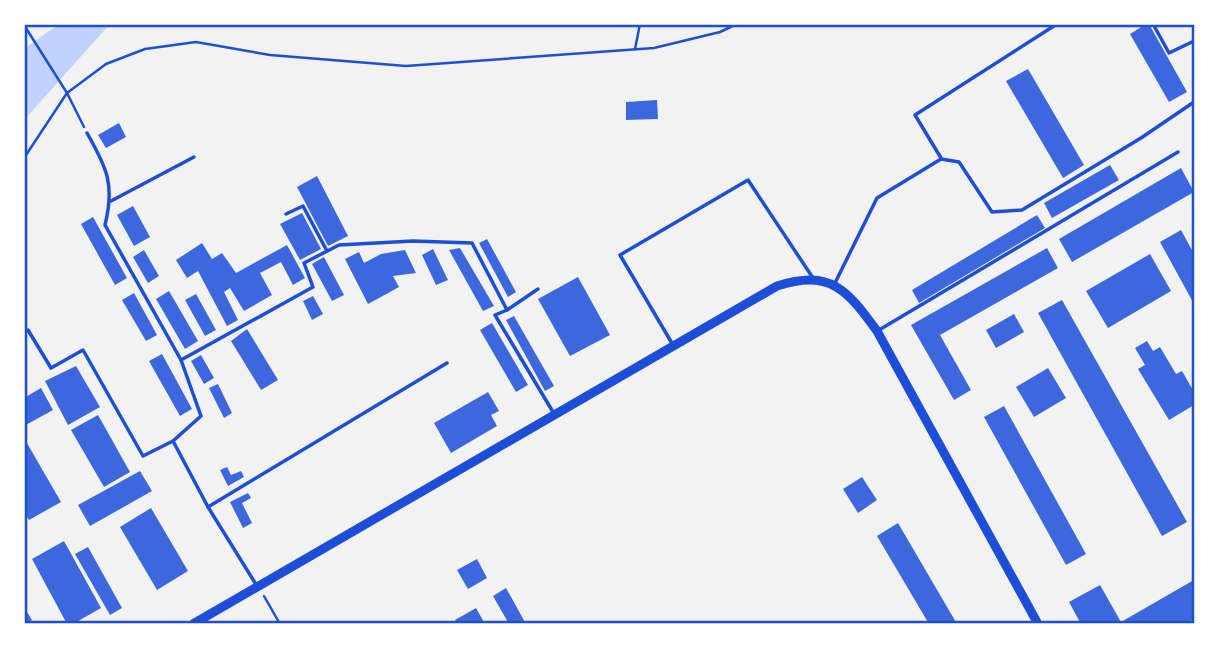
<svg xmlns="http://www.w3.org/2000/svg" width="1219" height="648" font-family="Mulish,sans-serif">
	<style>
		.water { fill: #bfd3fe }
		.building { fill: #3d67dc }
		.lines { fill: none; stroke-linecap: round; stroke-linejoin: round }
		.path { stroke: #1d4ed8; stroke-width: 2.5 }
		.service { stroke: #1d4ed8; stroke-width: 3.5 }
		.tertiary { stroke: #1d4ed8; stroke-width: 9 }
		.neatline { fill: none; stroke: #1d4ed8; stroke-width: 2.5 }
	</style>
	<rect width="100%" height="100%" fill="#f2f2f2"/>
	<path class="water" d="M58,25H109L25,119V48Z"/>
	<g class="building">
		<path d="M1146,24H1149L1187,92L1169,102L1130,34Z"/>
		<path d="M1028,69L1084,165L1063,178L1006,81Z"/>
		<path d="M657,100L658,119L626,120V102Z"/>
		<path d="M119,123L126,137L106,148L98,135Z"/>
		<path d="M1110,165L1119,180L1052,218L1044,203Z"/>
		<path d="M1181,168L1194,192L1072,262L1059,239Z"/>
		<path d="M317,176L348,236L328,246L297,187Z"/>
		<path d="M133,206L150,237L134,246L117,215Z"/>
		<path d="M302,213L321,249L300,260L280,224Z"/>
		<path d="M1037,215L1045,228L919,303L912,290Z"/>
		<path d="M93,217L127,278L115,285L81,224Z"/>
		<path d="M1181,230L1194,254V304L1160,242Z"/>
		<path d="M487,239L516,292L508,297L479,243Z"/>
		<path d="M202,243L212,259L222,253L236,273L287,245L305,278L293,285L281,262L260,273L272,295L244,311L230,288L224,292L238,320L227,326L198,271L187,278L176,260Z"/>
		<path d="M460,248L494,306L483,311L449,250Z"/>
		<path d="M1047,248L1058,268L940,335L971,390L954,400L911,325Z"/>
		<path d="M433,249L448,280L436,285L422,255Z"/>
		<path d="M144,250L159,276L148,283L133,257Z"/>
		<path d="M405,250L416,273L393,276L399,287L368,304L345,259L359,252L364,263L381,254Z"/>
		<path d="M1150,254L1171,291L1108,328L1086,291Z"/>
		<path d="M324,257L344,295L332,301L312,264Z"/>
		<path d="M578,277L610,335L570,356L538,299Z"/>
		<path d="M169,291L198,341L185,349L156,299Z"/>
		<path d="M134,293L157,335L146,341L122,300Z"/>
		<path d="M196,294L216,330L205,336L185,300Z"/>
		<path d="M313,296L323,314L312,320L303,301Z"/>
		<path d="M1062,300L1187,522L1162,536L1038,313Z"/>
		<path d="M1014,314L1024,332L996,348L986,330Z"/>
		<path d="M514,316L554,386L545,391L506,320Z"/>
		<path d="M492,323L528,385L516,392L480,330Z"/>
		<path d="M247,329L278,380L261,390L231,341Z"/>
		<path d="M1147,341L1153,351L1160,347L1176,374L1182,371L1194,392V405L1169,420L1138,369L1145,365L1135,348Z"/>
		<path d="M162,354L192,409L180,416L149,361Z"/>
		<path d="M201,355L214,378L204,384L191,361Z"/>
		<path d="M76,366L100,407L68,425L45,381Z"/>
		<path d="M1048,368L1066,398L1034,417L1016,387Z"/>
		<path d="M218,384L232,413L224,418L209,388Z"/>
		<path d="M41,388L53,410L24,426V398Z"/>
		<path d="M488,392L499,411L491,415L497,426L451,453L434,423Z"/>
		<path d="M1004,406L1086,554L1066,565L984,417Z"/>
		<path d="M98,415L130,472L104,487L71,430Z"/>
		<path d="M24,438L61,502L29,520L24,512Z"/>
		<path d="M227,467L231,475L241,471L244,477L228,486L220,470Z"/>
		<path d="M140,471L152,491L90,526L78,505Z"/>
		<path d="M862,477L877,500L858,513L843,489Z"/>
		<path d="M248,493L251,498L242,503L252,523L243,528L230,502Z"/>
		<path d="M151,508L188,571L157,590L120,527Z"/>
		<path d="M898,523L957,624H929L877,536Z"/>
		<path d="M64,541L101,608L73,624H67L32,559Z"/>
		<path d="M88,547L122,608L110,615L75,554Z"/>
		<path d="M477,559L487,578L468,589L457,570Z"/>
		<path d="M1194,580V619L1186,624H1081L1069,602L1100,585L1121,622Z"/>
		<path d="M506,588L526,624H509L493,596Z"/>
		<path d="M24,607L32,620L26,624H24Z"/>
		<path d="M476,608L485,624H457L455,620Z"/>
	</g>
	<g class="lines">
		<g class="path">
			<path d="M24,25L67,93L84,127"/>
			<path d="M635,49L640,24"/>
			<path d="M24,158L67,93L106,64L145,49L196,42L270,55L406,66L654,48L720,32L737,24"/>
			<path d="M264,596L280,624"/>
		</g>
		<g class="service">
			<path d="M1153,24L1169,53L1194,41"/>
			<path d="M87,133C107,168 115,185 105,225L181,360L201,416L173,441"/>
			<path d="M941,158L915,115L1057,24"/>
			<path d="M111,201L194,157"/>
			<path d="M286,214L303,206L327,251"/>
			<path d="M834,285L877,198L941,159L959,162L992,212L1022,210L1141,138L1194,102"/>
			<path d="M507,310L538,289"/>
			<path d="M879,330L1178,152"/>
			<path d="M24,332L28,330L51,368L83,350L143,456L173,441L208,507L257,586"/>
			<path d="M673,345L620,255L748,180L813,278"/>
			<path d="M181,360L313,287L304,263L339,245L413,241L472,243L507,310L495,315L553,412"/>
			<path d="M208,507L447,363"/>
		</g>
		<path class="tertiary" d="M193,624L777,286C831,269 847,290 877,331L1038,624"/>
	</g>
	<rect width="1219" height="648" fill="none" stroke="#ffffff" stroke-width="52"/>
	<rect x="26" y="26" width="1167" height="596" class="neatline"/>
</svg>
